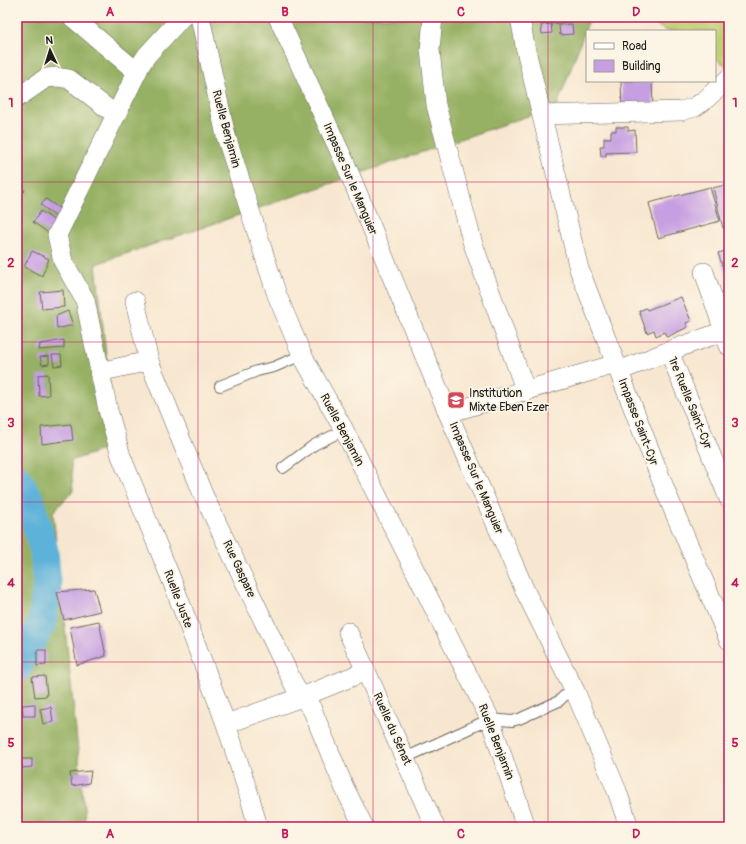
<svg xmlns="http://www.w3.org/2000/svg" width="746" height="844" font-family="Pangolin,sans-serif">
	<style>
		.green { fill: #bdce71; stroke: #6c7546 }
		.forest { fill: #96b163; stroke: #596640 }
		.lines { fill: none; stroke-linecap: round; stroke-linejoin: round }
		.river { stroke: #5db2d9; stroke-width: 29 }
		.building { fill: #c69ee2 }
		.lane-casing { stroke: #69635b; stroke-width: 12 }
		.street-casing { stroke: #69635b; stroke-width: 20 }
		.lane { stroke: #fff; stroke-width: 10 }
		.street { stroke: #fff; stroke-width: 19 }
		.grid { fill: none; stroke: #c2185b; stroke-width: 1; stroke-opacity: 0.55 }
		.labels { text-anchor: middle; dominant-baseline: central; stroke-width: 3.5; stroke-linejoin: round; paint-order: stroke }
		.street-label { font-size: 12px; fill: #1c1c1c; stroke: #fcf5e5 }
		.poi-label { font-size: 12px; fill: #1c1c1c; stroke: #fcf5e5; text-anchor: start }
		.neatline { fill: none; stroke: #c2185b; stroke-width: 1.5 }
		.grid-label { font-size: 13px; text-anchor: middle; font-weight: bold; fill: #c2185b }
	</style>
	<rect width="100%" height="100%" fill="#fcf5e5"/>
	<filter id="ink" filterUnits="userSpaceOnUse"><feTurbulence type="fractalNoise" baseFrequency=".025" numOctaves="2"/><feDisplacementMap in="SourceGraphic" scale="8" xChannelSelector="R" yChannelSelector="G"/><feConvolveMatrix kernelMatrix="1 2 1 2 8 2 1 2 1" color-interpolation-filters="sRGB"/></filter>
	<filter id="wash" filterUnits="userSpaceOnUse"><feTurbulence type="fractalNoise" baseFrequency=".012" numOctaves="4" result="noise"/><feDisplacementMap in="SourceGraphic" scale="16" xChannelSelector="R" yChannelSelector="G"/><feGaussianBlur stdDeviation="0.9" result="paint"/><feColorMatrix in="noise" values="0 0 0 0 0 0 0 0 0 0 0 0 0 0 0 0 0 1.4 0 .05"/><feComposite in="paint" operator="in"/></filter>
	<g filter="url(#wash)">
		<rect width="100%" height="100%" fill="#f8e7d0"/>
		<path class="green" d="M642,17H729V68L724,64L715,58V31H667Z"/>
		<path class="forest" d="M17,17H590L557,106L96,264L116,445L71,461L73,491L53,512L86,827H17Z"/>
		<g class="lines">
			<path class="river" d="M17,478L30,501L44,551L47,584L42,623L17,668"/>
		</g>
		<g id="blocks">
			<g class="building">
				<path d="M551,17H591V19L552,24Z"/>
				<path d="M551,24L552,33L542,34L541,25Z"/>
				<path d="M572,24L573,34L560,35L559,25Z"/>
				<path d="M621,81H652L653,109L622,110Z"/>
				<path d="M616,127H628V131L635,130L636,152L606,153V156H601L600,146H604V138H611V131H616Z"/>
				<path d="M17,181L25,191L17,195Z"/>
				<path d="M729,184V226L723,228L713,188Z"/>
				<path d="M710,187L720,221L658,238L649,203Z"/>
				<path d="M46,199L66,213L60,220L41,205Z"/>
				<path d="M41,211L59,224L51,235L33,222Z"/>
				<path d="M729,250V285L718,253Z"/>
				<path d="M32,251L49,259L42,276L24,267Z"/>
				<path d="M63,290L64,307L42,309L40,292Z"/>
				<path d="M681,297L691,321L686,323L688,327L667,337L664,332L656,336L654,330L647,333L639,311L646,308L647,310Z"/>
				<path d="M68,311L73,325L57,329L56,316Z"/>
				<path d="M64,340V348L39,350L40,344Z"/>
				<path d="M52,355H61L62,365L54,366Z"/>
				<path d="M49,356V364L42,365L40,357Z"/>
				<path d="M48,374L49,395L39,396L38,375Z"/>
				<path d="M71,424L73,440L42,444L41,427Z"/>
				<path d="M94,589L100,611L64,620L57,592Z"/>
				<path d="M99,621L106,656L77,665L70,627Z"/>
				<path d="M37,650H46V665L37,666Z"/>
				<path d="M45,676L47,696L35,697L32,677Z"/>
				<path d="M35,704V716H23L22,705Z"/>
				<path d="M51,707L53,722L43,724L40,709Z"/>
				<path d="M21,759H32V767L22,768Z"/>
				<path d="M91,771L89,783L72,786L70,773Z"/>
			</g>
		</g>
	</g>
	<g filter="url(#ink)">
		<use href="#blocks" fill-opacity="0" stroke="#69635b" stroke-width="1"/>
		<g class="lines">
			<defs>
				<g id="lane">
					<path d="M220,386L257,371L274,367L302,355"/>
					<path d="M283,468L314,445L344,430"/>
					<path d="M405,758L490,719L512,721L519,719L559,701L564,696L575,691"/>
				</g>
				<g id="street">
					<path d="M72,17L137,72"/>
					<path d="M182,17L147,55L141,64L57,235L63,261L85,300L108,410L121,456L172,581L226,724L250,798L258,827"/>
					<path d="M200,17L226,136L277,295L302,355L344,430L490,719L526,827"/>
					<path d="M278,17L346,165L448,413L526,593L575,691L617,791L629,827"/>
					<path d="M433,17L430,50L436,105L472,241L526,392"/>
					<path d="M520,17L525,46L579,269L616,364"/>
					<path d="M17,98L46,78L57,77L69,79L116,115"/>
					<path d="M542,115L681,111L695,107L705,100L729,78"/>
					<path d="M704,272L729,346"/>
					<path d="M135,301L149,361L203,494L296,689L312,709L344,787L364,827"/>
					<path d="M669,351L729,499"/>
					<path d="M619,371L669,351L724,331"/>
					<path d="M99,372L149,361"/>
					<path d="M448,413L616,364L668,497L729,640"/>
					<path d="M348,632L366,671L435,827"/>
					<path d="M226,724L302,697L366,671"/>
				</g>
			</defs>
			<use href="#lane" class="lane-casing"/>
			<use href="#street" class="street-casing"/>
			<use href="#lane" class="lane"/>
			<use href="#street" class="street"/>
		</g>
	</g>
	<path class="grid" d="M198,17V827M373,17V827M548,17V827M17,182H729M17,342H729M17,502H729M17,662H729"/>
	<defs>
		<symbol id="school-square" viewBox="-11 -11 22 22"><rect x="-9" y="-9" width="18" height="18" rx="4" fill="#d1495b" stroke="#fcf5e5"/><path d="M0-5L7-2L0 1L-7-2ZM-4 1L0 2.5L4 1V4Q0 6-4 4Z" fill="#fff"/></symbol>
	</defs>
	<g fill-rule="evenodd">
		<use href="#school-square" x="446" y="390" width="20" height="20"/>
	</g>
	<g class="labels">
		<g class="street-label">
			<text transform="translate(226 129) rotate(75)">Ruelle Benjamin</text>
			<text transform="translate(350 179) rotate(67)">Impasse Sur le Manguier</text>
			<text transform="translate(690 403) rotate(68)">1re Ruelle Saint-Cyr</text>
			<text transform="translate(638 422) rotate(69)">Impasse Saint-Cyr</text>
			<text transform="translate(342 430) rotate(62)">Ruelle Benjamin</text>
			<text transform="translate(476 478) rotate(67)">Impasse Sur le Manguier</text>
			<text transform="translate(239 569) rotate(65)">Rue Gaspare</text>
			<text transform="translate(178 599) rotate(69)">Ruelle Juste</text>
			<text transform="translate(392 729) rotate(66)">Ruelle du Sénat</text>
			<text transform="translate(496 742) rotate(69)">Ruelle Benjamin</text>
		</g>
		<g class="poi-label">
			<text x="469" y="393">Institution<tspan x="469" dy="14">Mixte Eben Ezer</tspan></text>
		</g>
	</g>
	<rect width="746" height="844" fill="none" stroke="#fcf5e5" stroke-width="44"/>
	<rect x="586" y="30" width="130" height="52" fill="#fcf5e5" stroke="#a29e95"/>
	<rect x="594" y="43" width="20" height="6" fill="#ffffff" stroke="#a29e95"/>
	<text x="622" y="50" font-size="12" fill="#1c1c1c">Road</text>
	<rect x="594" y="60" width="20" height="12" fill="#c69ee2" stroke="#a29e95"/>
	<text x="622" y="70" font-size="12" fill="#1c1c1c">Building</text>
	<g transform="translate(50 50) rotate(356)" stroke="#fcf5e5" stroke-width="3" paint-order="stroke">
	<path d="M0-3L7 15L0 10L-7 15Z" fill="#1c1c1c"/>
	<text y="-6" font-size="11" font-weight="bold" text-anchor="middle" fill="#1c1c1c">N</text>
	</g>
	<rect x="22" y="22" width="702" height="800" class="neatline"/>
	<g class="grid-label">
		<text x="110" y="16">A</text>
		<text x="285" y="16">B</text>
		<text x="461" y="16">C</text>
		<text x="636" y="16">D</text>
		<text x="11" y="107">1</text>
		<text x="735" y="107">1</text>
		<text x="11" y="267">2</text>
		<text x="735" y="267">2</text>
		<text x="11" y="427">3</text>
		<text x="735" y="427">3</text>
		<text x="11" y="587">4</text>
		<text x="735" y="587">4</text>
		<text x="11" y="747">5</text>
		<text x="735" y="747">5</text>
		<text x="110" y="838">A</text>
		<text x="285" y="838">B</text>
		<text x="461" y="838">C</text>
		<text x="636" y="838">D</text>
	</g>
</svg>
